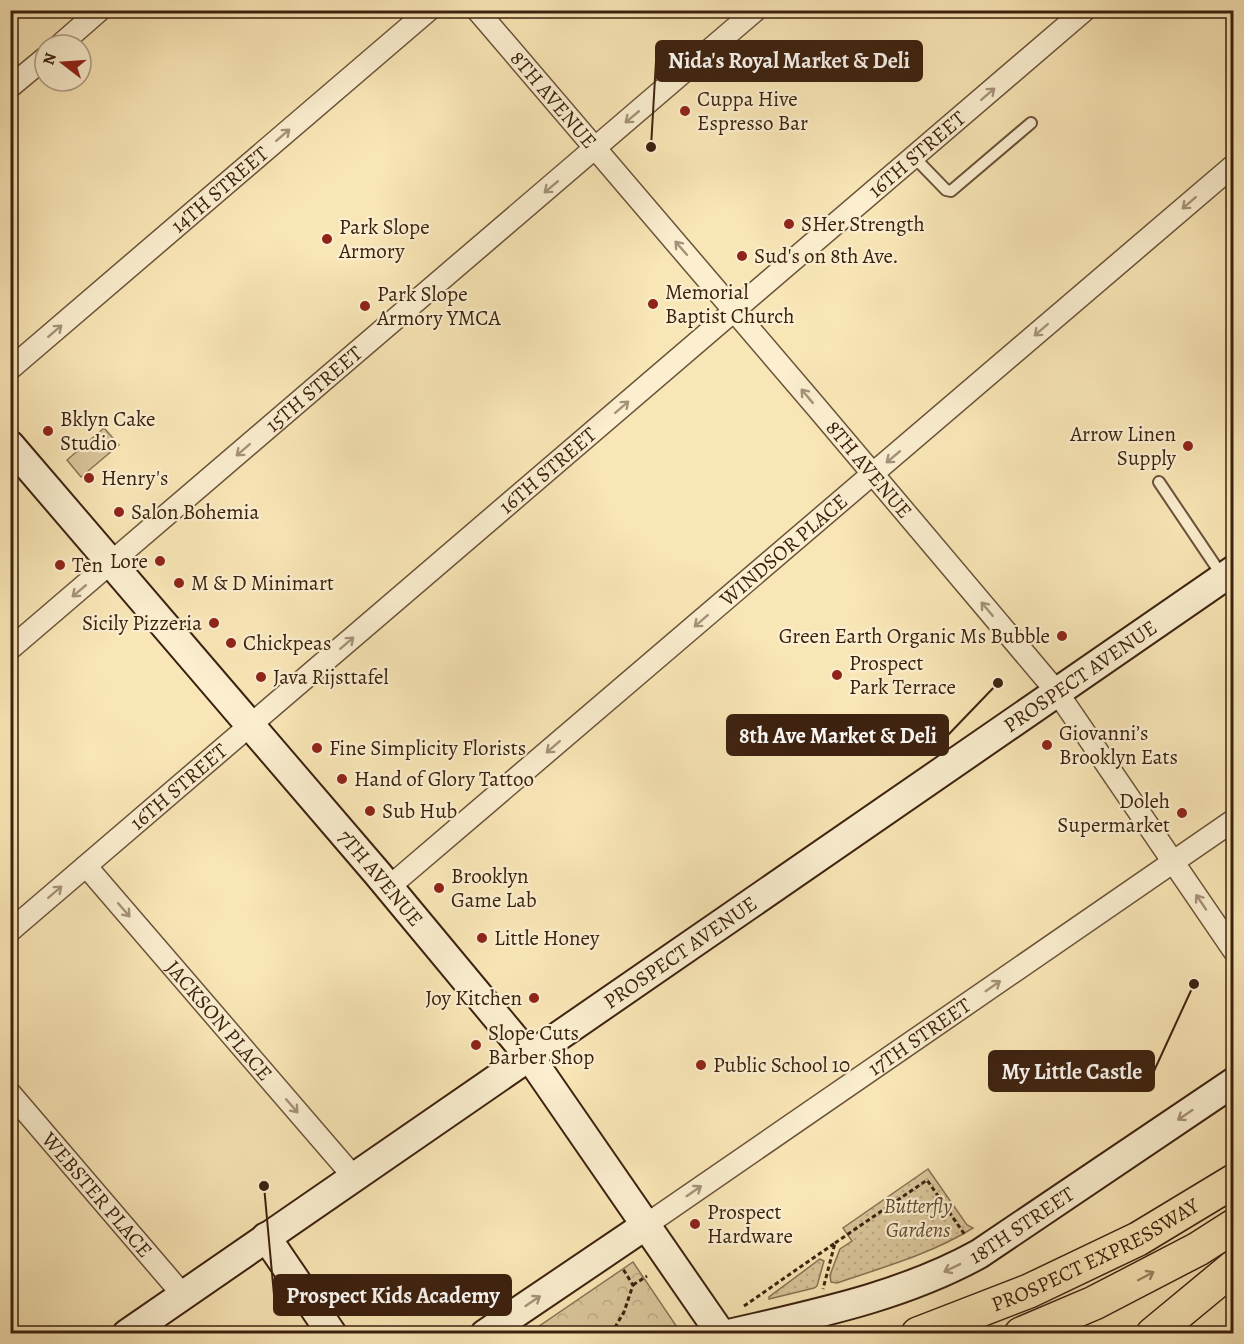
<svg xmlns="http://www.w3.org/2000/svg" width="1244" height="1344" font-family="Alegreya,serif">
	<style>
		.grass { fill: #d9c59a; stroke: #8a7354; stroke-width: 1.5 }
		.forest { fill: url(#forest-crowns); stroke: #8a7354; stroke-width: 1.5 }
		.garden { fill: url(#garden-dots); stroke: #8a7354; stroke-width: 1.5 }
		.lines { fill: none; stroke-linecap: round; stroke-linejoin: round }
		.lane-casing { stroke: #6b5239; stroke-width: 14 }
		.street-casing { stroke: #6b5239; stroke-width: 24 }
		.secondary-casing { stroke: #3c210f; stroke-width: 32 }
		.highway-casing { stroke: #3c210f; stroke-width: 36 }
		.path { stroke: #3c210f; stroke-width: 3; stroke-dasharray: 4.5 3; stroke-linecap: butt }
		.lane { stroke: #fbefd0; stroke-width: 10 }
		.street { stroke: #fbefd0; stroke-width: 21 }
		.secondary { stroke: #fbefd0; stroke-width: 28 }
		.highway { stroke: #f9e6b6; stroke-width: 33 }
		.oneway { stroke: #a59279 }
		.oneway2 { stroke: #9a8462 }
		.poi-dot { fill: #8f2418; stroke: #fbefd0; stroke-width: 2 }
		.labels { text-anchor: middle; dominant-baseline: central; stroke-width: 4.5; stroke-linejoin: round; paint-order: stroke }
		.poi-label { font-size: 21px; fill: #3c210f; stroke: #fbefd0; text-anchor: start }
		.street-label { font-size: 21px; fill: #3c210f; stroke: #fbefd0 }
		.park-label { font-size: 21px; font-style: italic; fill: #634a32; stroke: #fbefd0 }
		.leader { fill: none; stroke: #3c210f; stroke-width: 2 }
		.callout-dot { fill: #3c210f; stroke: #fbefd0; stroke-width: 2 }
		.callout { fill: #3c210f; stroke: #3c210f; stroke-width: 2 }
		.callout-label { font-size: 22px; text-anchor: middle; font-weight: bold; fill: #fff }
	</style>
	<defs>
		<pattern id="forest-crowns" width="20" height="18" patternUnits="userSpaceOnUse" patternTransform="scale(1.5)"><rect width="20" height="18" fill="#d9c59a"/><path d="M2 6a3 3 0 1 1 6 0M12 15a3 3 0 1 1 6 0" fill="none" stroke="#bba984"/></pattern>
		<pattern id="garden-dots" width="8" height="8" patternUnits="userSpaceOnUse" patternTransform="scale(1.5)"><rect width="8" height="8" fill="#d9c59a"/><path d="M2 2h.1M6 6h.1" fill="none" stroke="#bba984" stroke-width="1.8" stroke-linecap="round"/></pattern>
	</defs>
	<rect width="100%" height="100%" fill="#f9e6b6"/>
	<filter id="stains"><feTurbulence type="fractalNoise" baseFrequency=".00333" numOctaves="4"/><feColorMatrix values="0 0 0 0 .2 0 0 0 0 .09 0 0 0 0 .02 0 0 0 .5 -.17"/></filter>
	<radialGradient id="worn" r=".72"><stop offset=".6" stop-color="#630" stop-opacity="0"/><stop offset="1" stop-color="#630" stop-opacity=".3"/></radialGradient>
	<path class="grass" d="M104,428L119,445L81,477L67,460Z"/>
	<path class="forest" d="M633,1262L681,1333H529Z"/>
	<g class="garden">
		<path d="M928,1169L967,1225L973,1228C931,1254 884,1267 837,1283L831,1282L830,1275L840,1249L852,1241L843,1228Z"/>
		<path d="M820,1259L824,1261L817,1286L814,1288L769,1299V1297Z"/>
	</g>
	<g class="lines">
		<defs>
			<g id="lane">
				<path d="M914,157L946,190L951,191L1031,123"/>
				<path d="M1159,482L1223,577"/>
			</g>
			<g id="street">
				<path id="s1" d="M477,10L818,409L1057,692L1234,951"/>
				<path d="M60,45L100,10"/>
				<path d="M10,87L45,58"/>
				<path id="s2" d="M10,369L429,10"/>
				<path id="s3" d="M10,649L756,10"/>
				<path id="s4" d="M86,866L353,1176"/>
				<path id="s5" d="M389,887L1234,165"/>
				<path id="s6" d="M10,931L1085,10"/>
				<path id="s7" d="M10,1093L183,1295"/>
				<path id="s8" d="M646,1225L1234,820"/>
			</g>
			<g id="secondary">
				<path id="s9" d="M10,445L377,873L529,1056L721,1334"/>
				<path d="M266,1237L332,1334"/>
				<path id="s10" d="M127,1334L1234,570"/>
				<path d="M485,1334L646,1225"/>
				<path id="s11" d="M729,1334C814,1314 901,1297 979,1254L1234,1082"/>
			</g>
			<g id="highway">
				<path id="s12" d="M918,1334L1029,1291L1138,1239L1234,1181"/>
				<path d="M1021,1334L1094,1303L1198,1249L1234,1226"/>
				<path d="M1153,1334L1234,1267"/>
			</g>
		</defs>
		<use href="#lane" class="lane-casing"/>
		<use href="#street" class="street-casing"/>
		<use href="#secondary" class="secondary-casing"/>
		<use href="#highway" class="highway-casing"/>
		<g class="path">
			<path d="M835,1243L927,1180L965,1235"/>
			<path d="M633,1285L647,1276"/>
			<path d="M744,1306L835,1243L823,1289"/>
			<path d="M611,1334L624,1312L633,1285L623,1269"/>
		</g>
		<use href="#lane" class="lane"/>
		<use href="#street" class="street"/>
		<use href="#secondary" class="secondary"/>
		<use href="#highway" class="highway"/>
	</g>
	<defs><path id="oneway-shaft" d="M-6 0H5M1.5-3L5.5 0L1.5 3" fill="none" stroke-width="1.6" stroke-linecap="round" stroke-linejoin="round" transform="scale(1.5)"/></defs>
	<g class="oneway">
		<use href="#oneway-shaft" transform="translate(988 94) rotate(-41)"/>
		<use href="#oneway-shaft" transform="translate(632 117) rotate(140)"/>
		<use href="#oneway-shaft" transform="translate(283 135) rotate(-41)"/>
		<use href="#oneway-shaft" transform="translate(551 187) rotate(140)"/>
		<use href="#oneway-shaft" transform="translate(1189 203) rotate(139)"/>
		<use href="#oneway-shaft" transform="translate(681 248) rotate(-131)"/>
		<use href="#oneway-shaft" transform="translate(1041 330) rotate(139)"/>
		<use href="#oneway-shaft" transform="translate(55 331) rotate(-41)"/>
		<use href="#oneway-shaft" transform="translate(807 396) rotate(-130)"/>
		<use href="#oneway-shaft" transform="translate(622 407) rotate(-41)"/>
		<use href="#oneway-shaft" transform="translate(243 450) rotate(139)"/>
		<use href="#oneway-shaft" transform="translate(893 457) rotate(140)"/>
		<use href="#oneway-shaft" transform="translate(79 591) rotate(140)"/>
		<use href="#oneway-shaft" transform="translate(987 609) rotate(-130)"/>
		<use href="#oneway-shaft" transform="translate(701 621) rotate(139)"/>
		<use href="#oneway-shaft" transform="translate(347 643) rotate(-41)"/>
		<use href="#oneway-shaft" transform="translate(553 747) rotate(139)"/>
		<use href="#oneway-shaft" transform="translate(55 892) rotate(-41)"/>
		<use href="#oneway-shaft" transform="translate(1201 902) rotate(-124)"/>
		<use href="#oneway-shaft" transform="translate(124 910) rotate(49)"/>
		<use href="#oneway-shaft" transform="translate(993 986) rotate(-35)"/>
		<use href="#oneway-shaft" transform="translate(292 1106) rotate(49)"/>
		<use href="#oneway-shaft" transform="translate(1185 1115) rotate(146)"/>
		<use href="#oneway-shaft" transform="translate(694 1191) rotate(-35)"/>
		<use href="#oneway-shaft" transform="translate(952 1268) rotate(154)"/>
		<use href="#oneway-shaft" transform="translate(533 1301) rotate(-34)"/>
	</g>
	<use class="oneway2" href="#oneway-shaft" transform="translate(1146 1276) rotate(-28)"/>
	<g class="poi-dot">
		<circle cx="685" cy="111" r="6"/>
		<circle cx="789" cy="224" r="6"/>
		<circle cx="327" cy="239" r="6"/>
		<circle cx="742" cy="256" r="6"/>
		<circle cx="653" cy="304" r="6"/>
		<circle cx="365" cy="306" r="6"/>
		<circle cx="48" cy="431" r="6"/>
		<circle cx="1188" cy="446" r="6"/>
		<circle cx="89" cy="478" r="6"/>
		<circle cx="119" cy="512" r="6"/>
		<circle cx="160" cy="561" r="6"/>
		<circle cx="60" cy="565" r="6"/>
		<circle cx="179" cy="583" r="6"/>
		<circle cx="214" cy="623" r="6"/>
		<circle cx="1062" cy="636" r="6"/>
		<circle cx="231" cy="643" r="6"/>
		<circle cx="837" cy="675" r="6"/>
		<circle cx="261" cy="677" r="6"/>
		<circle cx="1047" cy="745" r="6"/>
		<circle cx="317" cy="748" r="6"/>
		<circle cx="342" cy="779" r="6"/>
		<circle cx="370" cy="811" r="6"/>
		<circle cx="1182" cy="813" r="6"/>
		<circle cx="439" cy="888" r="6"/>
		<circle cx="482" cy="938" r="6"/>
		<circle cx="534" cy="998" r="6"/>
		<circle cx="476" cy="1045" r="6"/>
		<circle cx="701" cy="1065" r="6"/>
		<circle cx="695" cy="1224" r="6"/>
	</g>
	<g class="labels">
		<g class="poi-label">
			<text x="697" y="99">Cuppa Hive<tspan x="697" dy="24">Espresso Bar</tspan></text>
			<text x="801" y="224">SHer Strength</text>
			<text x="339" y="227">Park Slope<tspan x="339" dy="24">Armory</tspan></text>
			<text x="754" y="256">Sud's on 8th Ave.</text>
			<text x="665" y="292">Memorial<tspan x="665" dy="24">Baptist Church</tspan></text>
			<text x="377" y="294">Park Slope<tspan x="377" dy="24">Armory YMCA</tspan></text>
			<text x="60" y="419">Bklyn Cake<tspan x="60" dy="24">Studio</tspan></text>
			<text x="1176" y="434" text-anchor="end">Arrow Linen<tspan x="1176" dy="24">Supply</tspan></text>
			<text x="101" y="478">Henry's</text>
			<text x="131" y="512">Salon Bohemia</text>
			<text x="148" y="561" text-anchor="end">Lore</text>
			<text x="72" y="565">Ten</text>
			<text x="191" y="583">M &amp; D Minimart</text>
			<text x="202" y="623" text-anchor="end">Sicily Pizzeria</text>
			<text x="1050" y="636" text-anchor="end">Green Earth Organic Ms Bubble</text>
			<text x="243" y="643">Chickpeas</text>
			<text x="849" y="663">Prospect<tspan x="849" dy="24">Park Terrace</tspan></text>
			<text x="273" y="677">Java Rijsttafel</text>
			<text x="1059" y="733">Giovanni’s<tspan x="1059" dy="24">Brooklyn Eats</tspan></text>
			<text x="329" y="748">Fine Simplicity Florists</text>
			<text x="354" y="779">Hand of Glory Tattoo</text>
			<text x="1170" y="801" text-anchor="end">Doleh<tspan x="1170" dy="24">Supermarket</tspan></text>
			<text x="382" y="811">Sub Hub</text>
			<text x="451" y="876">Brooklyn<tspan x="451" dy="24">Game Lab</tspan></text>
			<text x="494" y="938">Little Honey</text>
			<text x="522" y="998" text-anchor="end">Joy Kitchen</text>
			<text x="488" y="1033">Slope Cuts<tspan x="488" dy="24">Barber Shop</tspan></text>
			<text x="713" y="1065">Public School 10</text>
			<text x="707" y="1212">Prospect<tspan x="707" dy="24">Hardware</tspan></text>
		</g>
		<g class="street-label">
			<text stroke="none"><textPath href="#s1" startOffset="118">8TH AVENUE</textPath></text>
			<text stroke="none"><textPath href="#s6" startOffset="1194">16TH STREET</textPath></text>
			<text stroke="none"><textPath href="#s2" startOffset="276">14TH STREET</textPath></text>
			<text stroke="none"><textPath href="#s3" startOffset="400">15TH STREET</textPath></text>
			<text stroke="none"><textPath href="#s1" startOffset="604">8TH AVENUE</textPath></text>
			<text stroke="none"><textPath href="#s6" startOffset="708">16TH STREET</textPath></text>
			<text stroke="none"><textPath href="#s5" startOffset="519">WINDSOR PLACE</textPath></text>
			<text stroke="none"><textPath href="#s10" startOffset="1158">PROSPECT AVENUE</textPath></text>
			<text stroke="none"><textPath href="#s6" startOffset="222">16TH STREET</textPath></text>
			<text stroke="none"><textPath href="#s9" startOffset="570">7TH AVENUE</textPath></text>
			<text stroke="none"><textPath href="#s10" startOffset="672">PROSPECT AVENUE</textPath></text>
			<text stroke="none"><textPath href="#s4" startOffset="204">JACKSON PLACE</textPath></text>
			<text stroke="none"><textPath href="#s8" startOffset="332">17TH STREET</textPath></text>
			<text stroke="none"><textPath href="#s7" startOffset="134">WEBSTER PLACE</textPath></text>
			<text stroke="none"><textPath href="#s11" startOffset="315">18TH STREET</textPath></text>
			<text stroke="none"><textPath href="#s12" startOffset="194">PROSPECT EXPRESSWAY</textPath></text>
		</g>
		<g class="park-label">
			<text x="918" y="1206">Butterfly<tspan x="918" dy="24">Gardens</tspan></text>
		</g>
	</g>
	<path class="leader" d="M651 147L656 61M998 683L948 735M1194 984L1154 1071M264 1186L274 1295"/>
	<g class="callout-dot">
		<circle cx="651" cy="147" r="6"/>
		<circle cx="998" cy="683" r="6"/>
		<circle cx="1194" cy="984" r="6"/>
		<circle cx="264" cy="1186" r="6"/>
	</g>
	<g class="callout">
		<rect x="656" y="41" width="266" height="40" rx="6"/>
		<rect x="727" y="715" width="221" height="40" rx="6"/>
		<rect x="989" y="1051" width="165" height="40" rx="6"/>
		<rect x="274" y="1275" width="237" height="40" rx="6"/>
	</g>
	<g class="callout-label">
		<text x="789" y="68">Nida's Royal Market &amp; Deli</text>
		<text x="838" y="743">8th Ave Market &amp; Deli</text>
		<text x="1072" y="1079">My Little Castle</text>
		<text x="393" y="1303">Prospect Kids Academy</text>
	</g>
	<rect width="1244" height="1344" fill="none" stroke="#f9e6b6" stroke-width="36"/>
	<rect x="12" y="12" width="1220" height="1320" fill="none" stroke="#3c210f" stroke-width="3"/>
	<rect x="18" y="18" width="1208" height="1308" fill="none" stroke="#3c210f" stroke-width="1.5"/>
	<g transform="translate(63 63) rotate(287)"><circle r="28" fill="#fbefd0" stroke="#af9d83" stroke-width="1.5"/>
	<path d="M0-4.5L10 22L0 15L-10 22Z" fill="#8f2418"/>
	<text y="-9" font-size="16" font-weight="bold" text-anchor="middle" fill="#3c210f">N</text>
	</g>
	<rect width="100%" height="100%" filter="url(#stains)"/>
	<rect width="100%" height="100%" fill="url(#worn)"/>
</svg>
